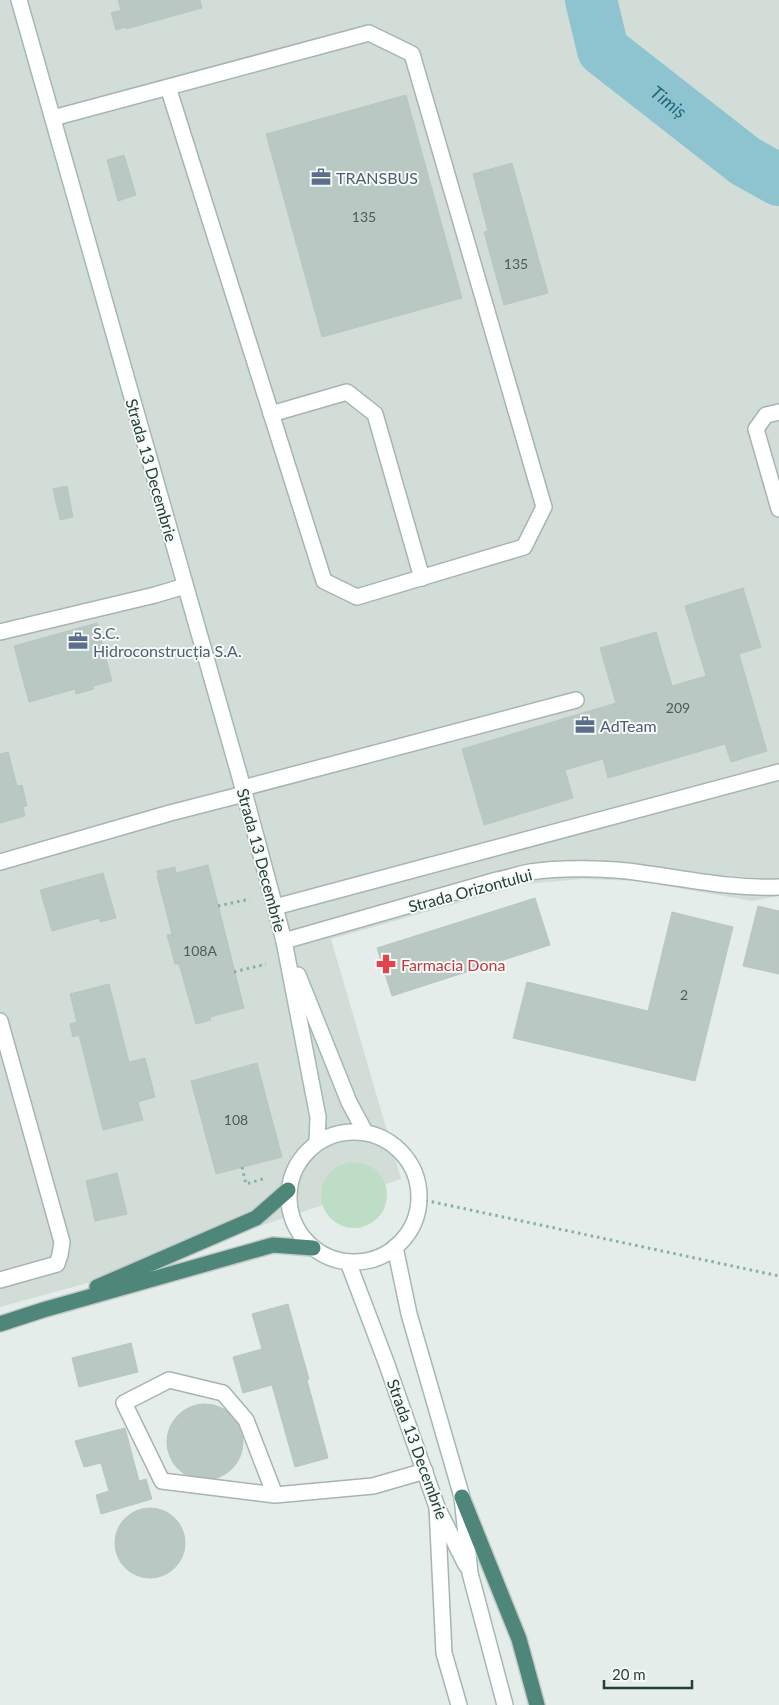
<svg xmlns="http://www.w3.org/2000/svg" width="779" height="1705" font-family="Lato,sans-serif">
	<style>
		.built { fill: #d2ddd8 }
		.green { fill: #beddc7 }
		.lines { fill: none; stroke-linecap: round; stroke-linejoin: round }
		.river { stroke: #8ec4d0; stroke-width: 52 }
		.building { fill: #b9c8c2; stroke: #b7c7c0 }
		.service-casing { stroke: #a7b5b0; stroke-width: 18 }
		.minor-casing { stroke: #a7b5b0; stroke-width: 18 }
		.secondary-casing { stroke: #a3b9b1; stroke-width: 18 }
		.trunk-casing { stroke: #c2c9c7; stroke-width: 18 }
		.path { stroke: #86b0a4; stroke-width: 3; stroke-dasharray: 2.5 4; stroke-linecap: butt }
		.service { stroke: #fff; stroke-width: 15 }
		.minor { stroke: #fff; stroke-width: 15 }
		.secondary { stroke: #fff; stroke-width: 15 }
		.trunk { stroke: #4e867a; stroke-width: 15 }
		.labels { text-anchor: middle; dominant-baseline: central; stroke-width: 4; stroke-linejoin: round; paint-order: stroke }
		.number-label { font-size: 14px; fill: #49605a }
		.service-label { font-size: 16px; fill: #4e5e75; stroke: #f5faf7; text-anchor: start }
		.street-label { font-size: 16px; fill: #243e38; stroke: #f5faf7 }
		.health-label { font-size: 16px; fill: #be3a42; stroke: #f5faf7; text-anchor: start }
		.water-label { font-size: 18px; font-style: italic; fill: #1f6779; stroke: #f5faf7 }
	</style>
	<rect width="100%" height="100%" fill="#e4ede9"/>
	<path class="built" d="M0,0H779V896L752,901L639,881L583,879L525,884L331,939L401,1179L95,1281L0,1307Z"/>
	<circle class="green" cx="354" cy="1195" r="33"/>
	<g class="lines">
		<path class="river" id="s1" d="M591,0L603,50L745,161L779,180"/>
	</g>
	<g class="building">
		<path d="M118,0H200L202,8L126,29L125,27L116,30L111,13L121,10Z"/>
		<path d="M406,95L462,298L322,337L266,134Z"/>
		<path d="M124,155L136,195L118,201L107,160Z"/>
		<path d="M512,163L548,293L504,305L484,232L488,231L473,174Z"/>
		<path d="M67,486L73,517L60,520L53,489Z"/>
		<path d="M743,588L761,647L739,654L767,751L731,762L725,744L608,778L603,759L565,770L573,798L484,825L462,749L616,703L600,648L656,632L672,686L706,676L685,606Z"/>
		<path d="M97,623L112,681L93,686L94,689L76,694L75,689L29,702L14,646Z"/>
		<path d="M8,752L17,786L22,785L27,806L23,807L25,816L0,823V754Z"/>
		<path d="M208,865L244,1008L210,1017L211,1020L196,1024L179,964H175L167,935L172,934L157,876L159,877L157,871L175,867L176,873Z"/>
		<path d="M103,873L116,918L100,922L99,918L52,931L40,890Z"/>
		<path d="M535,898L550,945L392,996L377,948Z"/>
		<path d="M758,906L779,911V974L743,966Z"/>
		<path d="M672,912L733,927L695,1081L513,1038L527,982L648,1011Z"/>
		<path d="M109,984L129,1062L145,1058L155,1097L138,1102L143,1120L103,1130L79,1035L73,1037L70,1024L77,1022L70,994Z"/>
		<path d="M257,1063L282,1157L216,1174L191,1081Z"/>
		<path d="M117,1173L127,1214L95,1221L86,1181Z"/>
		<path d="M288,1304L309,1379L307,1380L328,1458L295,1467L272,1385L243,1393L233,1357L262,1349L252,1314Z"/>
		<path d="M131,1343L138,1372L79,1387L72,1358Z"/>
		<circle cx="205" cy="1442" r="38"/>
		<path d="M125,1428L139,1481L146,1479L152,1499L101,1514L96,1495L109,1491L101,1463L84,1467L75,1441Z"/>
		<circle cx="150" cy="1543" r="35"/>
	</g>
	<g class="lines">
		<defs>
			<g id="service">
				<path d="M53,118L369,33L412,54L544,507L524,547L357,597L324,581L168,87"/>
				<path d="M779,412L766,415L756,429L779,509"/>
				<path d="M271,414L347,392L375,414L422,578"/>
				<path d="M0,632L155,595L185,586"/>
				<path d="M243,788L576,700"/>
				<path d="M0,862L170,813L244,794"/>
				<path d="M275,907L779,772"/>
				<path d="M0,1021L62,1242L60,1255L57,1264L0,1280"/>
				<path d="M275,1495L246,1420L223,1393L169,1380L124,1403L162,1481L275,1495L373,1486L425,1471"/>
				<path d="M437,1507L444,1653L459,1705"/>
			</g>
			<path id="minor" d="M284,941L497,880C508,878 519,874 530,872C561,867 611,868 642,873C688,879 732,889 779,887"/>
			<g id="secondary">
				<path d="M19,0L243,788L284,941L318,1117L317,1142"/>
				<path d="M298,975L349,1102L365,1132"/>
				<circle cx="354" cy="1197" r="65"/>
				<path d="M395,1247L409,1314L462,1497L470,1573L505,1705"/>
				<path d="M348,1262L386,1362L437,1507L466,1565"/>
			</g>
			<g id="trunk">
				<path d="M97,1287L256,1218L288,1190"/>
				<path d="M0,1324L43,1310L273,1245L313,1248"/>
				<path d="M462,1497L519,1639L537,1705"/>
			</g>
		</defs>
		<use href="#service" class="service-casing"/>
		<use href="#minor" class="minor-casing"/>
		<use href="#secondary" class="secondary-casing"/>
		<use href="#trunk" class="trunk-casing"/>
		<g class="path">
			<path d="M218,906L250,899"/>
			<path d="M234,972L266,964"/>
			<path d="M242,1167L246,1184L266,1178"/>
			<path d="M419,1199L779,1276"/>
		</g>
		<use href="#service" class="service"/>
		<use href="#minor" class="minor"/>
		<use href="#secondary" class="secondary"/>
		<use href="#trunk" class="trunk"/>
	</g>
	<defs>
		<symbol id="office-bare" viewBox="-9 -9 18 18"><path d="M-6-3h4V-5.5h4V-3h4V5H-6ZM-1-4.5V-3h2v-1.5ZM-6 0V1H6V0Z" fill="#5c6f8a" stroke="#f5faf7" stroke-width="2.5" paint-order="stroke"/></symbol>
		<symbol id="pharmacy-bare" viewBox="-9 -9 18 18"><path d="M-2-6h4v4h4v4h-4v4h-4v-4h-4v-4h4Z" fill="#e0444e" stroke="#f5faf7" stroke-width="2.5" paint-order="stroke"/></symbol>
	</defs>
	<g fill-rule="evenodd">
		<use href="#office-bare" x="307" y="163" width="28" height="28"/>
		<use href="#office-bare" x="64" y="627" width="28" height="28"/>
		<use href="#office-bare" x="571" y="711" width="28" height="28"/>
		<use href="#pharmacy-bare" x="372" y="950" width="28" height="28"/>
	</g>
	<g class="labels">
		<g class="number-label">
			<text x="364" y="216">135</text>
			<text x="516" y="263">135</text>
			<text x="678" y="707">209</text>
			<text x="200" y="950">108A</text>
			<text x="684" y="994">2</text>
			<text x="236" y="1119">108</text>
		</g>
		<g class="service-label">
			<text x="336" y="177">TRANSBUS</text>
			<text x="93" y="632">S.C.<tspan x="93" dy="18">Hidroconstrucția S.A.</tspan></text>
			<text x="600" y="725">AdTeam</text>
		</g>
		<g class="street-label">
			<text transform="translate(152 470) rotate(74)">Strada 13 Decembrie</text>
			<text transform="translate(262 860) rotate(75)">Strada 13 Decembrie</text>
			<text transform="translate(470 890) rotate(-15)">Strada Orizontului</text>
			<text transform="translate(418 1449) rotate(70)">Strada 13 Decembrie</text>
		</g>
		<g class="health-label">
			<text x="401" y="964">Farmacia Dona</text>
		</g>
		<g class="water-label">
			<text stroke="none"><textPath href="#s1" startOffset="135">Timiș</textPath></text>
		</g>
	</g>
	<path d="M604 1680v8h88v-8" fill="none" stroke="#243e38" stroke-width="2.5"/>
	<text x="612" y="1680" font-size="15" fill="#243e38" stroke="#f5faf7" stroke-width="4" paint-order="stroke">20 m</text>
</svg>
